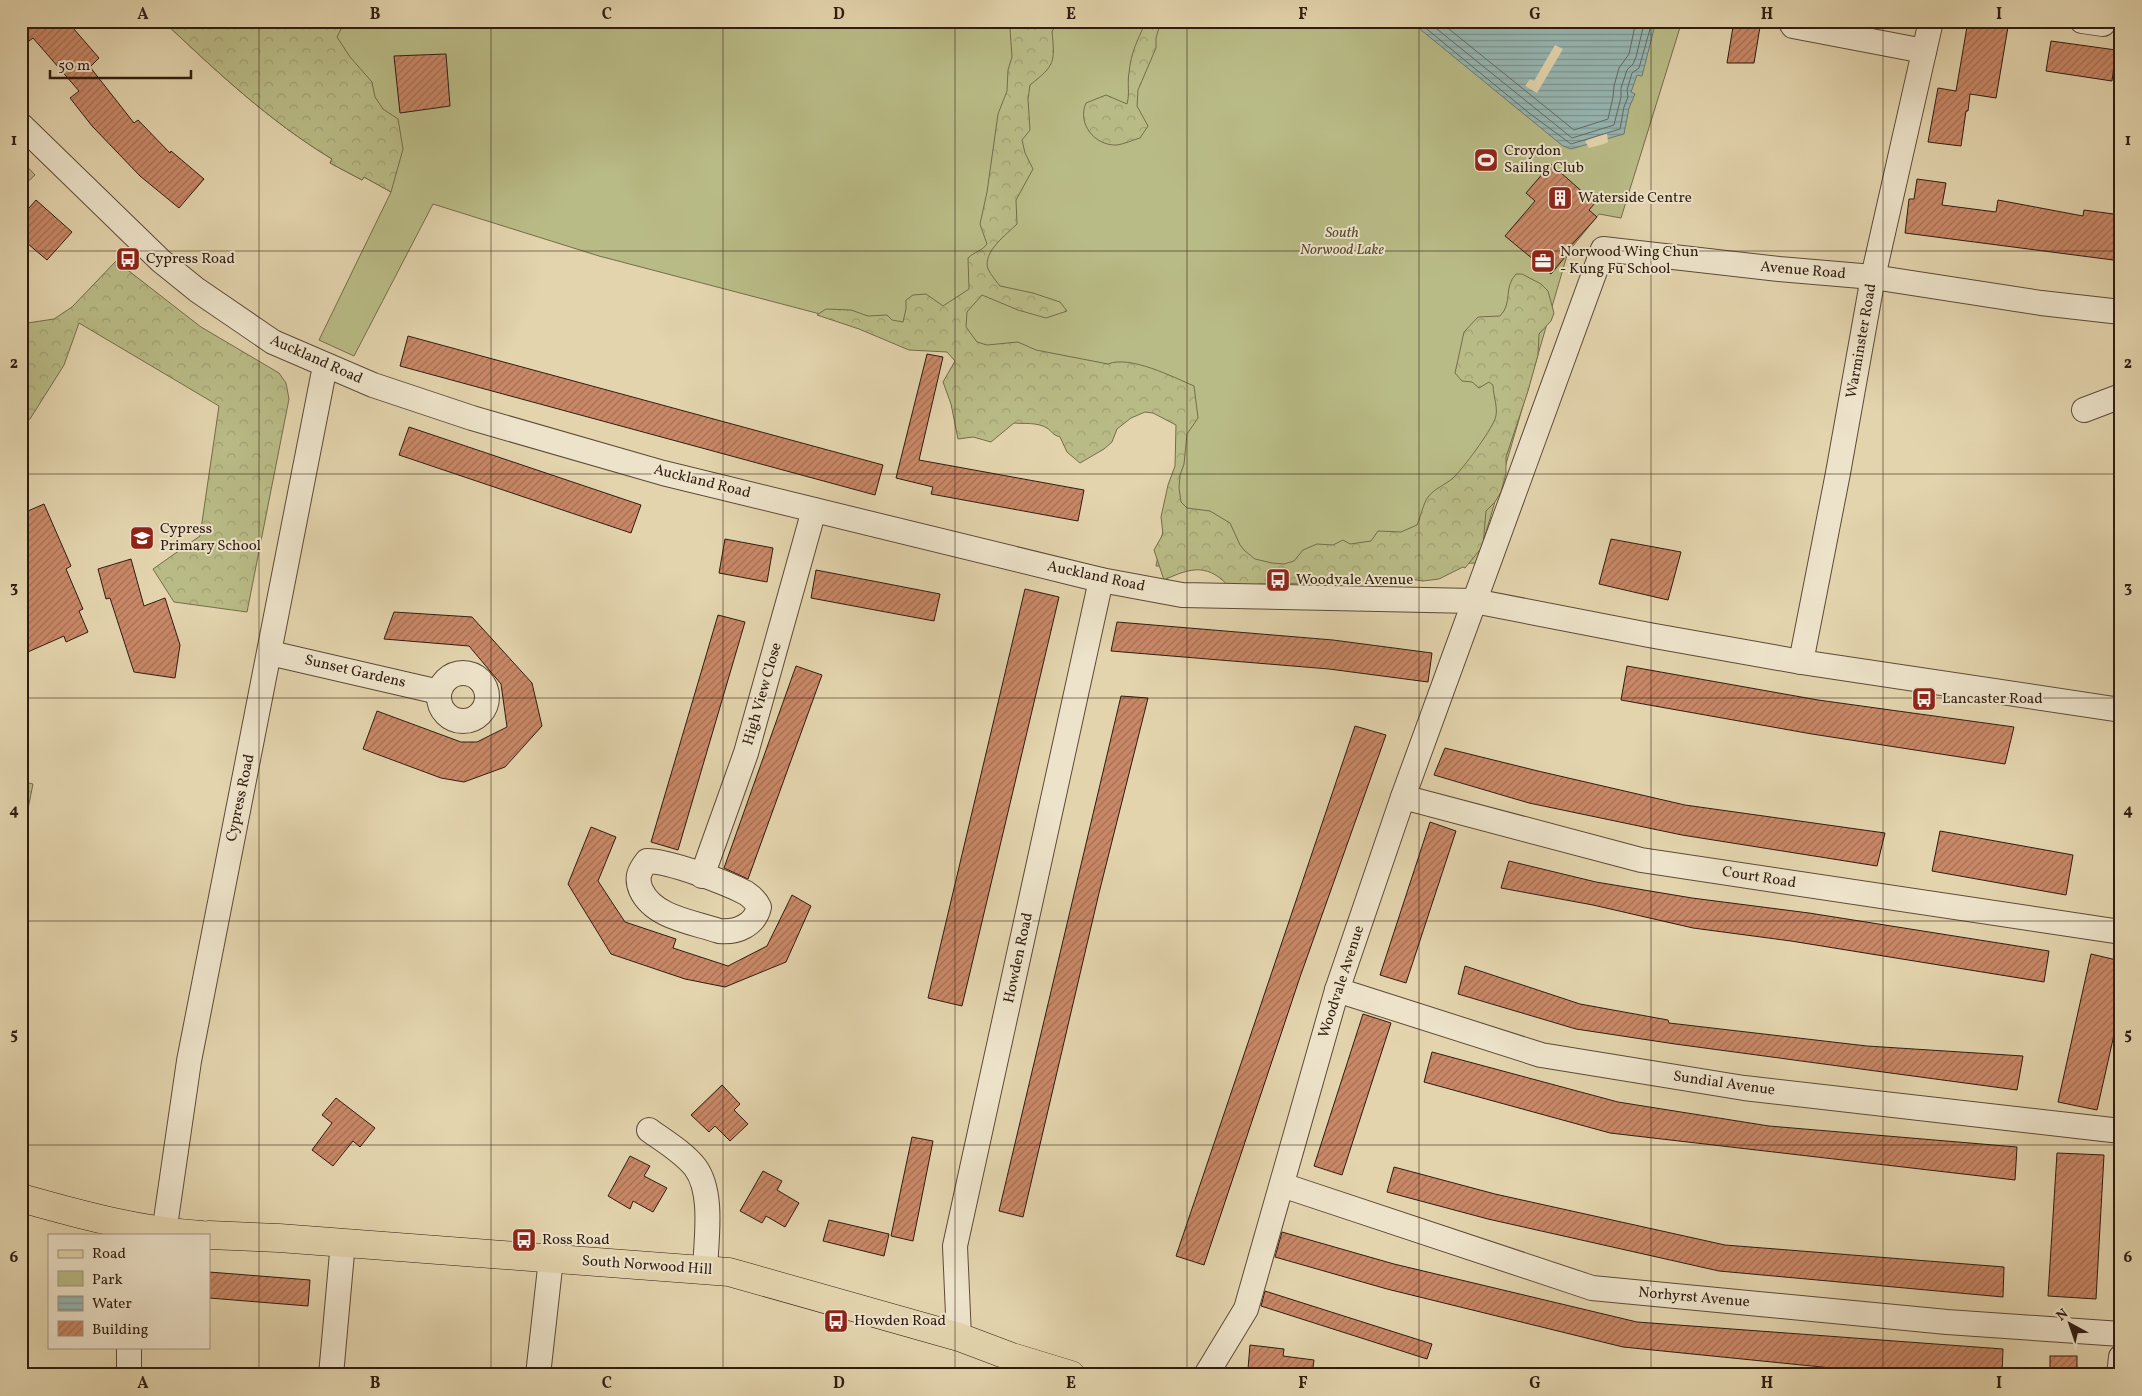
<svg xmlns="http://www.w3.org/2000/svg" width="2142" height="1396" font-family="Vollkorn,serif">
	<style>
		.green { fill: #b9bb86; stroke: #746c4b }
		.forest { fill: url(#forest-crowns); stroke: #746c4b }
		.water { fill: url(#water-rules); stroke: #6e7972 }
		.pier { fill: #e3d4ad }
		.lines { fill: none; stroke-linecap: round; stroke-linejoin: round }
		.shore { stroke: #646a62; stroke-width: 1 }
		.building { fill: url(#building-hatch); stroke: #301c10 }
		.minor-casing { stroke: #5d4a37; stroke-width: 26 }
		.major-casing { stroke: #301c10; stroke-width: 29 }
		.minor { stroke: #ede3ca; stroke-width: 24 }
		.major { stroke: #e3d4ad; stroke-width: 28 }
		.grid { fill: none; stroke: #301c10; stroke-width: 1; stroke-opacity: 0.55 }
		.labels { text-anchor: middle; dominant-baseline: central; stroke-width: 4; stroke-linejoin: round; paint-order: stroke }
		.poi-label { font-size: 15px; fill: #301c10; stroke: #ede3ca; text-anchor: start }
		.park-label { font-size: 15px; font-style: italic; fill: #594c33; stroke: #ede3ca }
		.street-label { font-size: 15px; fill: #301c10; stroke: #ede3ca }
		.neatline { fill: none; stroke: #301c10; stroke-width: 2 }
		.grid-label { font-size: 16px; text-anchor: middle; font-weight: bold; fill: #301c10 }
	</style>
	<defs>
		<pattern id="forest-crowns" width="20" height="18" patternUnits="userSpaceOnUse" patternTransform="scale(1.25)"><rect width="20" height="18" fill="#b9bb86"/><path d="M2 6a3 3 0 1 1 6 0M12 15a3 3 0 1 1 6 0" fill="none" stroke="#9fa073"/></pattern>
		<pattern id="water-rules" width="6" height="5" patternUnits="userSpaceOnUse" patternTransform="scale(1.25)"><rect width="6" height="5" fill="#97b7b3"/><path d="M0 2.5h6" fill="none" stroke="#7c9490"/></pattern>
		<pattern id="building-hatch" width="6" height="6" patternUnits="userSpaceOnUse" patternTransform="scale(1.25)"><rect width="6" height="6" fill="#c98867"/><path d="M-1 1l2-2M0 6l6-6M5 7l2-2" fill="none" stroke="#a46e53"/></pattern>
	</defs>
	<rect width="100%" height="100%" fill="#e3d4ad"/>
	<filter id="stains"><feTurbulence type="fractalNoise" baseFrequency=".004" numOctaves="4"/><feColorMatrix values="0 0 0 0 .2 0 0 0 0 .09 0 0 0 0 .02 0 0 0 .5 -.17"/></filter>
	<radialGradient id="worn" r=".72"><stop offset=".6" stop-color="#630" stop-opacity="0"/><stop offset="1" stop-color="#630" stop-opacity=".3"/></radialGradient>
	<path class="green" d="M163,21H1682L1621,218L1599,214L1568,252L1477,563L1252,568L1156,566L1189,400L942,346L599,256L433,204L354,356L319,340L391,192L364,177L362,180L330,163L332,159C269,121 216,71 163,21Z"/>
	<g class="forest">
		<path d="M163,21H345L337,37L350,57L372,82L375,97L383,109L398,119L403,149L391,192L364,177L362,180L330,163L332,159C269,121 216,71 163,21Z"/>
		<path d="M1012,21H1061L1052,31C1055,63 1055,65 1030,85L1028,99L1030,130L1022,140L1025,153L1033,169L1016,200L1017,224C1007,234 982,252 988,269C991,275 996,281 1000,286L1033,293L1060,302L1067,311L1046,318L1018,310L982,295L967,312L966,327L977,342L987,345L1018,342L1036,350L1108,364C1130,355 1173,377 1194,386L1198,418L1187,434L1184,464L1180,475L1179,488L1181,502L1187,508L1210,511L1230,523L1240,545L1245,551L1255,559L1272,563L1284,564L1294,561L1303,550L1317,544L1333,545L1343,540L1350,544L1371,541L1378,531L1401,532L1417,525C1421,516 1423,504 1428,497C1435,488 1445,485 1453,478C1463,469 1490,432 1495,419C1499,409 1493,396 1493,385L1489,382L1479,388L1472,382L1462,381L1455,373L1464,332L1478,317L1500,316C1513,303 1503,288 1516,274H1522L1541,284L1548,291L1554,313L1551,321L1539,334L1538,355L1528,391L1506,457V473L1501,492L1495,502L1486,511L1483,546L1465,568L1463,567L1439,579L1423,581L1404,578L1364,589L1353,586L1345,580L1327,579L1312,583L1259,584L1231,589C1209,563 1192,567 1164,580L1154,550L1163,534L1161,517L1168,485L1175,466L1176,425L1153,413L1145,412L1131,418L1117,429L1112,442L1104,449L1080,463L1067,452L1060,437C1051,434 1053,432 1047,428C1037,422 1024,424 1014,423L991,442L973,437L958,439L951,404L943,382L955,361L947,352L909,350L859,329L817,315L826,309L851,310L868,316L887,315L892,320L903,322L906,309V300L913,295L926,294L943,306L969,289L968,258C974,252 982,251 987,244L980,224L987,192L998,114L1007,91L1008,70L1012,57L1010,29Z"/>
		<path d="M1146,21H1161L1156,38V48L1138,90L1137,106L1148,126L1140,138C1133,140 1124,144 1117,145C1094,146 1077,123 1086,103L1106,95L1127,104C1130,93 1127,84 1129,73C1131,51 1138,40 1146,21Z"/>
		<path d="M21,160L35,175L21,188Z"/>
		<path d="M116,261L201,327L279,373L286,383L289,399L247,612L174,602L153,569L200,536L219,406L79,323L64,365L30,419L21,422V324L54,319L72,307Z"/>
		<path d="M21,781L33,784L21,843Z"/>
	</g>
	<path class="water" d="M1410,21H1656L1642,76L1637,75L1631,92L1635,94L1629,108L1624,134L1571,149L1563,146Z"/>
	<g class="pier">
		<path d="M1555,45L1563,49L1537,93L1525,86L1530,79L1534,81Z"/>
		<path d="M1607,133L1608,142L1604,144L1589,148L1585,141Z"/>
	</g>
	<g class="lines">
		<g class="shore">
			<path d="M1417,21L1529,113L1571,144L1620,129L1624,107L1628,97L1627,90L1632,73L1639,68L1650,29V21"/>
			<path d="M1427,21L1572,138L1614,125L1621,97V88L1627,70L1633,64L1636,57L1643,28V21"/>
			<path d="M1439,21L1574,130L1608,119L1613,97L1614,86L1619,68L1629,54L1636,21"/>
		</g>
	</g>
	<g class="building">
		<path d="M21,21H67L99,58L90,67L134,123L138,120L170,153L171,151L204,179L179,208L140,176L92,126L70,98L79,91L33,38L21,47Z"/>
		<path d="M1734,21H1761L1754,63H1727Z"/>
		<path d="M1968,21H2009L1996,98L1970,94L1968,111H1966L1961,146L1928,142L1938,88L1956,91Z"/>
		<path d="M2051,41L2116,50L2112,81L2046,71Z"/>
		<path d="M446,54L450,106L400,113L394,56Z"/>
		<path d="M1551,164L1595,203L1589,210L1597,217L1568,249L1570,251L1551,274L1505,236L1535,201L1526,193Z"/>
		<path d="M1917,179L1946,183L1942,205L1996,212L1998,200L2083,216L2084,210L2121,215V261L1905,233L1909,199H1914Z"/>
		<path d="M36,200L72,232L47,260L21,238V217Z"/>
		<path d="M408,336L883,465L875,495L400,366Z"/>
		<path d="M927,354L943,357L919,460L1084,490L1078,521L931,494L933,487L896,478Z"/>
		<path d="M409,427L641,505L631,533L399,455Z"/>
		<path d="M44,504L71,566L66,569L83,609L79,611L88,632L66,642L64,636L21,655V514Z"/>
		<path d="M725,539L773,548L767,582L719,573Z"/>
		<path d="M1611,539L1681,552L1668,600L1599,584Z"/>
		<path d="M131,559L144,606L165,598L180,645L175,678L134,672L110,598L106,599L98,569Z"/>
		<path d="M816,570L940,594L934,621L811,598Z"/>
		<path d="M1025,589L1059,597L962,1006L928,998Z"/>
		<path d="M394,612L472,617L532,683L542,726L505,767L464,782L441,778L363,749L377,711L461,742H477L507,727L501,684L469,646L384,639Z"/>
		<path d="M718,615L745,622L678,850L651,842Z"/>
		<path d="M1117,622L1333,640L1432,653L1428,682L1329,669L1111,651Z"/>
		<path d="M796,666L822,675L748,879L724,868Z"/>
		<path d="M1627,666L1818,700L2014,727L2005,764L1812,734L1621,700Z"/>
		<path d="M1121,696L1148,698L1099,893L1023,1217L999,1211Z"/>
		<path d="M1355,726L1386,735L1300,977L1204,1265L1176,1256Z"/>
		<path d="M1445,748L1538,771L1685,805L1885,833L1877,866L1682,835L1529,803L1434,775Z"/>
		<path d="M1430,822L1456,831L1406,983L1380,975Z"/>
		<path d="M591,827L616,837L598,881L625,922L676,939L673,948L728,966L767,946L792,895L811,906L786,962L725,987L685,979L611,954L568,884Z"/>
		<path d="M1940,831L2073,855L2066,895L1932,871Z"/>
		<path d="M1509,861L1596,882L1692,898L1809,913L2049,951L2044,982L1791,941L1693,928L1593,905L1501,888Z"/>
		<path d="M2091,954L2121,961V1004L2097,1110L2058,1102Z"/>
		<path d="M1465,966L1580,1004L1668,1020L1669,1023L1867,1046L2023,1056L2017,1090L1675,1044L1576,1029L1458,994Z"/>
		<path d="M1363,1014L1391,1023L1342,1175L1314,1166Z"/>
		<path d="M1432,1052L1618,1102L1769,1126L2017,1147L2015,1180L1610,1133L1424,1082Z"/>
		<path d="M722,1085L740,1104L734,1110L748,1124L730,1141L715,1126L709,1132L691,1115Z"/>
		<path d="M336,1098L375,1128L360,1147L353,1141L333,1166L312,1150L332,1123L322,1115Z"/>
		<path d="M912,1137L933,1141L913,1241L891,1236Z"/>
		<path d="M2057,1153L2104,1155L2096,1299L2048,1296Z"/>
		<path d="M630,1156L650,1166L644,1176L667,1188L653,1212L633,1201L630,1209L608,1196Z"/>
		<path d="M1394,1167L1495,1194L1725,1245L2004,1267L2003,1297L1719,1271L1488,1219L1387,1192Z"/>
		<path d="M763,1171L782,1181L777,1190L799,1203L785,1227L766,1216L762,1223L740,1211Z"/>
		<path d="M829,1220L889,1234L884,1256L823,1241Z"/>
		<path d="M1282,1232L1394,1264L1637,1322L2003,1349L2002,1375H1901L1623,1347L1387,1289L1275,1257Z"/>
		<path d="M209,1272L310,1280L308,1306L209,1298Z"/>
		<path d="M1265,1291L1432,1344L1427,1359L1261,1306Z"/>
		<path d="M1250,1345L1284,1349L1283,1356L1314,1360L1312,1375H1278V1372L1248,1369Z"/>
		<rect x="2050" y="1356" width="27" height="19"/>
	</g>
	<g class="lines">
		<defs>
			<g id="minor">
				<path d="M1790,21L1793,26L1924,51"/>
				<path d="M2082,21L2103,24"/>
				<path d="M21,125L161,261L197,290L273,342L373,385L472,418L663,473L1101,580L1182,595L1474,601L1649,635L1801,662L2121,710"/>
				<path d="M2084,410L2121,396"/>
				<path d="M270,653L439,692"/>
				<path d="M1801,662L1838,473L1873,277L1931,21"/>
				<circle cx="463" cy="697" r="24"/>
				<path d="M1403,797L1641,860L2121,932"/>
				<path d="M647,861C669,861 725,882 746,893C752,897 756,901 759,907C755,925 737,933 719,931C693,922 654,918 641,890C636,878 639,871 647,861Z"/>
				<path d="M702,876L746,753L814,510"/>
				<path d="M1337,990L1541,1055L1744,1088L2121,1131"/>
				<path d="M649,1130C664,1141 683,1152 695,1167C714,1192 706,1240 705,1270"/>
				<path d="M1282,1185L1592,1288L1947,1322L2121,1334"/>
				<path d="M164,1233L189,1061L323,376L328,366"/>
				<path d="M959,1337L955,1246L1101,580"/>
				<path d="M129,1375V1347"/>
				<path d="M331,1375L343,1242"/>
				<path d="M538,1375L551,1259"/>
				<path d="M1206,1375L1246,1309L1337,990L1403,797L1603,249L1779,269L1873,277L2041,303L2121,312"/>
				<path d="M2119,1375L2121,1357"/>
			</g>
			<g id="major">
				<path d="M21,1198C81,1215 140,1231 202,1235"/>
				<path d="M209,1235L279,1238L729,1272L959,1337L1012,1357L1071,1375"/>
			</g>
		</defs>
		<use href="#minor" class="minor-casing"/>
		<use href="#major" class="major-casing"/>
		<use href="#minor" class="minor"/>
		<use href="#major" class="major"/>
	</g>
	<path class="grid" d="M259,21V1375M491,21V1375M723,21V1375M955,21V1375M1187,21V1375M1419,21V1375M1651,21V1375M1883,21V1375M21,251H2121M21,474H2121M21,698H2121M21,921H2121M21,1145H2121"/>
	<defs>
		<symbol id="stadium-square" viewBox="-11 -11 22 22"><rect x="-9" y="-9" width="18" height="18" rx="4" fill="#8f2418" stroke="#ede3ca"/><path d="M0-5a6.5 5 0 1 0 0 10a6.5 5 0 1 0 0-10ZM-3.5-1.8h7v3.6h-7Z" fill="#fff"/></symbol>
		<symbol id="building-square" viewBox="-11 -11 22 22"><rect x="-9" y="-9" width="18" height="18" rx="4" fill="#8f2418" stroke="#ede3ca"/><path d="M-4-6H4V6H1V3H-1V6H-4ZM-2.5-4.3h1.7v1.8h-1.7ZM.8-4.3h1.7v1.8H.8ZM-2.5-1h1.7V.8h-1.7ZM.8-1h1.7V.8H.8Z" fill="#fff"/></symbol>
		<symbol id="bus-square" viewBox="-11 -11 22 22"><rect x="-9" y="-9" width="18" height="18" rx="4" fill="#8f2418" stroke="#ede3ca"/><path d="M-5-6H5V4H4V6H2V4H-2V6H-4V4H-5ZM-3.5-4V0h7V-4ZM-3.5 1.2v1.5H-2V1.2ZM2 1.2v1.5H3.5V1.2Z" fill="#fff"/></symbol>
		<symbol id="office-square" viewBox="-11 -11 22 22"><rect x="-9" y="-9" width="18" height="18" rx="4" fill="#8f2418" stroke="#ede3ca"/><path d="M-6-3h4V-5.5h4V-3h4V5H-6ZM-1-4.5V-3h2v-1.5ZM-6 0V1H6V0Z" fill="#fff"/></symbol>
		<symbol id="school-square" viewBox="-11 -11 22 22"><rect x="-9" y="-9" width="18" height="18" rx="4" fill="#8f2418" stroke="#ede3ca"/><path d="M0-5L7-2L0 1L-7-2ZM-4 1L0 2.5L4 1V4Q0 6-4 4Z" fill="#fff"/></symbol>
	</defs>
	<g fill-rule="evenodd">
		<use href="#stadium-square" x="1472" y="146" width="28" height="28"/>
		<use href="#building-square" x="1546" y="184" width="28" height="28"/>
		<use href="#bus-square" x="114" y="245" width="28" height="28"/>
		<use href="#office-square" x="1529" y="247" width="28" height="28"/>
		<use href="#school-square" x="128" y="524" width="28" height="28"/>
		<use href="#bus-square" x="1264" y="566" width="28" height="28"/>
		<use href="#bus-square" x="1910" y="685" width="28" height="28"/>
		<use href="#bus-square" x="510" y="1226" width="28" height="28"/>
		<use href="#bus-square" x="822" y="1307" width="28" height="28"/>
	</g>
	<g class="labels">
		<g class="poi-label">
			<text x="1504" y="151">Croydon<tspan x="1504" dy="17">Sailing Club</tspan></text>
			<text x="1578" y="198">Waterside Centre</text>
			<text x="1560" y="252">Norwood Wing Chun<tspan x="1560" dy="17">- Kung Fu School</tspan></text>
			<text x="146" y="259">Cypress Road</text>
			<text x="160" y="529">Cypress<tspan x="160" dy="17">Primary School</tspan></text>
			<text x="1296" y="580">Woodvale Avenue</text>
			<text x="1942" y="699">Lancaster Road</text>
			<text x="542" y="1240">Ross Road</text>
			<text x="854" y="1321">Howden Road</text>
		</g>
		<g class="park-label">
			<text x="1342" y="233">South<tspan x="1342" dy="17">Norwood Lake</tspan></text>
		</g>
		<g class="street-label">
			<text transform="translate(1803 271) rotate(5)">Avenue Road</text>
			<text transform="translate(1862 341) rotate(-80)">Warminster Road</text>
			<text transform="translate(316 360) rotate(24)">Auckland Road</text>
			<text transform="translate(702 482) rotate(14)">Auckland Road</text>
			<text transform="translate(1096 577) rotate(12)">Auckland Road</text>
			<text transform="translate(355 672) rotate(13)">Sunset Gardens</text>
			<text transform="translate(763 694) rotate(-74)">High View Close</text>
			<text transform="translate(241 798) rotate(-78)">Cypress Road</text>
			<text transform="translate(1759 878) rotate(9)">Court Road</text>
			<text transform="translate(1019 958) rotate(-78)">Howden Road</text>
			<text transform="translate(1342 982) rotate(-72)">Woodvale Avenue</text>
			<text transform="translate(1724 1084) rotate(8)">Sundial Avenue</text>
			<text transform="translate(647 1266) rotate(4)">South Norwood Hill</text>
			<text transform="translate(1694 1298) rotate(5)">Norhyrst Avenue</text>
		</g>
	</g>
	<rect width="2142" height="1396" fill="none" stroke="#e3d4ad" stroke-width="55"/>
	<rect x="48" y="1234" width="162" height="115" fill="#ede3ca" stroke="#a19380"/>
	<rect x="58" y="1250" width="25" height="8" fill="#e3d4ad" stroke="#a19380"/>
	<text x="92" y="1258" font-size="15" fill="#301c10">Road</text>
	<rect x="58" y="1271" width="25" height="15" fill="#b9bb86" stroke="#a19380"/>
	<text x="92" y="1284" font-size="15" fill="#301c10">Park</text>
	<rect x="58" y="1296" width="25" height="15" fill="url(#water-rules)" stroke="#a19380"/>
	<text x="92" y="1308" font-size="15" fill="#301c10">Water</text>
	<rect x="58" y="1321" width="25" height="15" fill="url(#building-hatch)" stroke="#a19380"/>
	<text x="92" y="1334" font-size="15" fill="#301c10">Building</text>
	<g transform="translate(2070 1324) rotate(320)" stroke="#ede3ca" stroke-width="4" paint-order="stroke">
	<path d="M0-4L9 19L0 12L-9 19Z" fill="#301c10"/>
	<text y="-8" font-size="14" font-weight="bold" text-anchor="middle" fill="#301c10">N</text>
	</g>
	<path d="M50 70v8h141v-8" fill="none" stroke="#301c10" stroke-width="2.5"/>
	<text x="58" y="70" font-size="15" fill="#301c10" stroke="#ede3ca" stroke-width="4" paint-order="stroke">50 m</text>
	<rect x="28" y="28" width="2086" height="1340" class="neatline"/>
	<g class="grid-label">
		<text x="143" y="19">A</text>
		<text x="375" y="19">B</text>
		<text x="607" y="19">C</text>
		<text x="839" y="19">D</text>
		<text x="1071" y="19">E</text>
		<text x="1303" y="19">F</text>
		<text x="1535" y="19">G</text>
		<text x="1767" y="19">H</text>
		<text x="1999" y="19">I</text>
		<text x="14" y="145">1</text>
		<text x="2128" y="145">1</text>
		<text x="14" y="368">2</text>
		<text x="2128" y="368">2</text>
		<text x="14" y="592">3</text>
		<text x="2128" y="592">3</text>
		<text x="14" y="815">4</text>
		<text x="2128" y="815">4</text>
		<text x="14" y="1039">5</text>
		<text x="2128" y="1039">5</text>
		<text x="14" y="1262">6</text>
		<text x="2128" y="1262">6</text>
		<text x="143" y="1388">A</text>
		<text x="375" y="1388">B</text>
		<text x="607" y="1388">C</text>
		<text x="839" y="1388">D</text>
		<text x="1071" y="1388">E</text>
		<text x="1303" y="1388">F</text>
		<text x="1535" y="1388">G</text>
		<text x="1767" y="1388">H</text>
		<text x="1999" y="1388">I</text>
	</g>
	<rect width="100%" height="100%" filter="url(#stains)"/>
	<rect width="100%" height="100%" fill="url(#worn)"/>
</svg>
